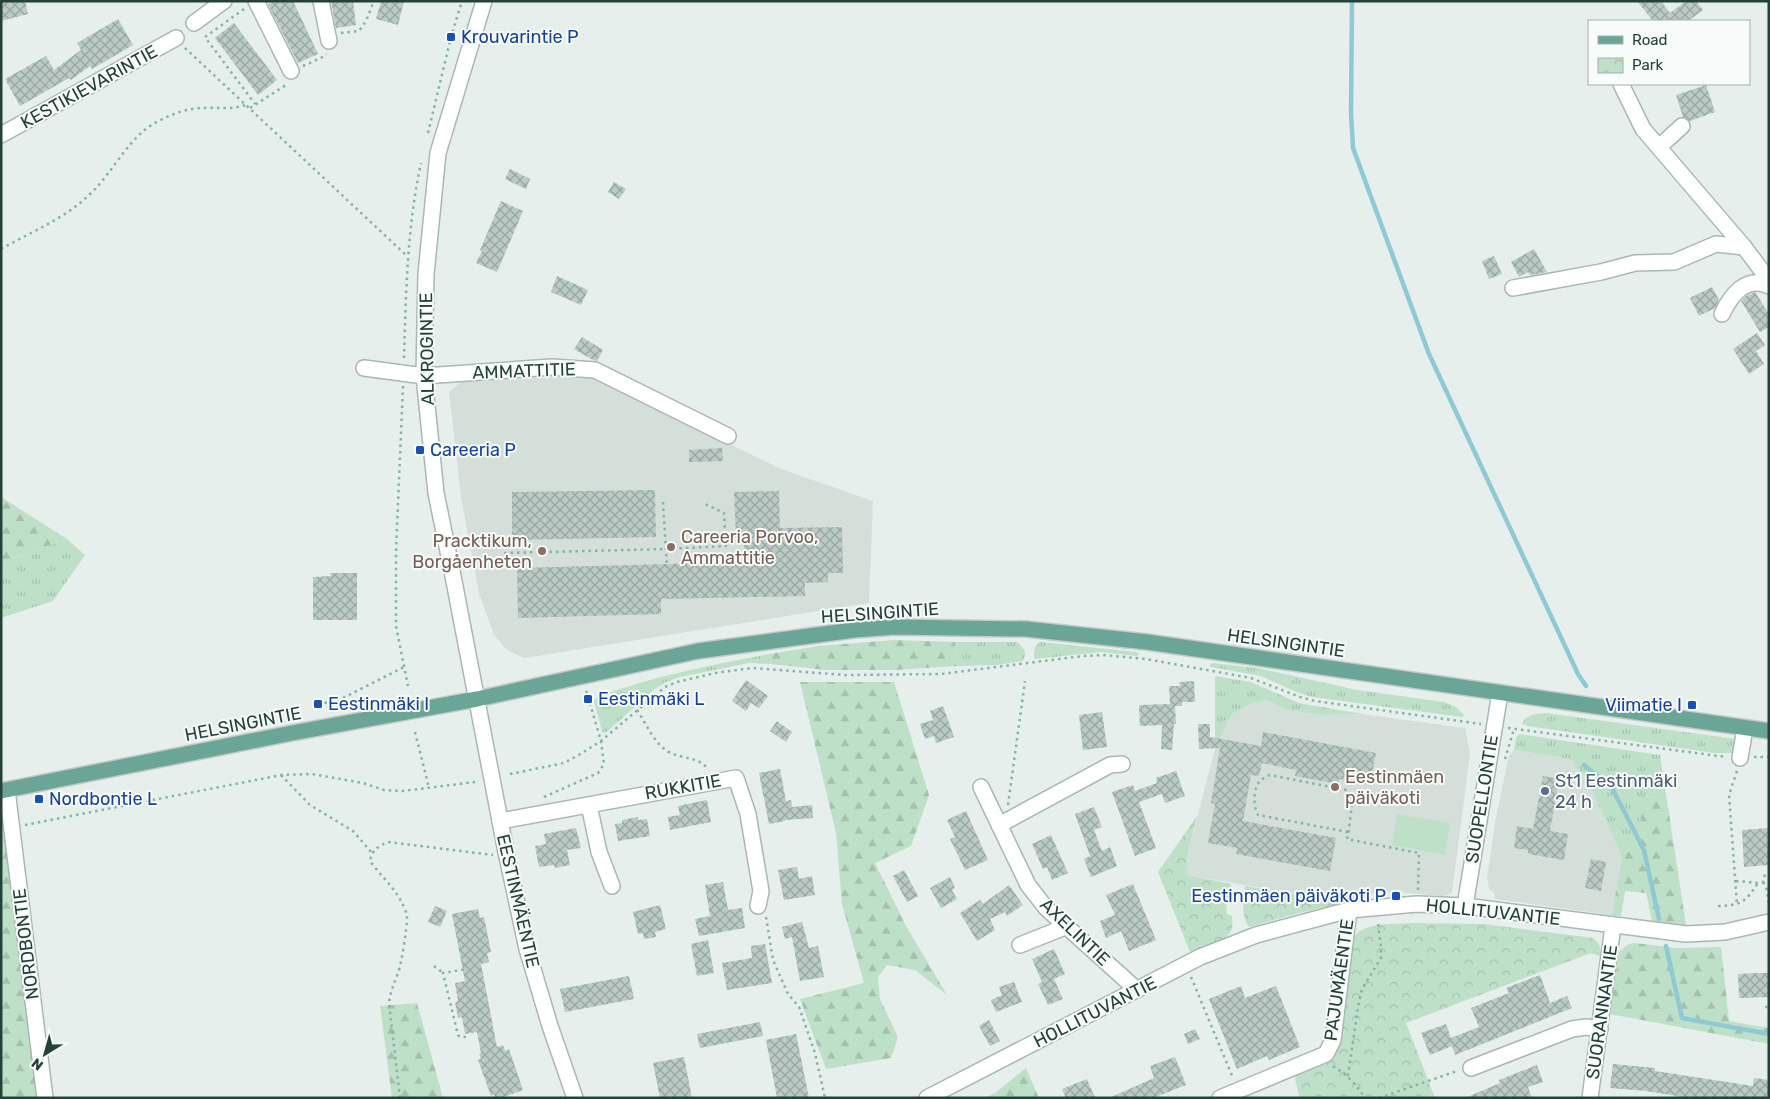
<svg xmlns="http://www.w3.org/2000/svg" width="1770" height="1099" font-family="Rubik,sans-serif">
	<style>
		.built { fill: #d4dfda }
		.grass { fill: url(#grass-tufts) }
		.forest { fill: url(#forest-firs) }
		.park { fill: url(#park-crowns) }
		.garden { fill: #bfe0c8 }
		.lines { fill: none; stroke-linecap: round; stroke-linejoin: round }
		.stream { stroke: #8ec9d4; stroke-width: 4.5 }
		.building { fill: url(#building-cross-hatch) }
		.minor-casing { stroke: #a8b8b2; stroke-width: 18 }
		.major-casing { stroke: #c2cac8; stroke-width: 18 }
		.path { stroke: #86b3a5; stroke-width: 2.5; stroke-dasharray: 2.5 4; stroke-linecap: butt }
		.minor { stroke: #fff; stroke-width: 15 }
		.major { stroke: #6aa596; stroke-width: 15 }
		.transit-dot { fill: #1a4fb4; stroke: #f7fbf9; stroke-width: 2 }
		.education-dot { fill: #8d6e63; stroke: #f7fbf9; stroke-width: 2 }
		.service-dot { fill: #5c6f8a; stroke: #f7fbf9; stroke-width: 2 }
		.labels { text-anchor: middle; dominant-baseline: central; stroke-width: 4; stroke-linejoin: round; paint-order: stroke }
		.transit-label { font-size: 18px; fill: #164399; stroke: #f7fbf9; text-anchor: start }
		.street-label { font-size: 18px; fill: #24423a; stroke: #f7fbf9 }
		.education-label { font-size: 18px; fill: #785e54; stroke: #f7fbf9; text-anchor: start }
		.service-label { font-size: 18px; fill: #4e5e75; stroke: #f7fbf9; text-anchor: start }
	</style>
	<defs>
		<pattern id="grass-tufts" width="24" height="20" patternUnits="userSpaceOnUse" patternTransform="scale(1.25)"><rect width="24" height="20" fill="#bfe0c8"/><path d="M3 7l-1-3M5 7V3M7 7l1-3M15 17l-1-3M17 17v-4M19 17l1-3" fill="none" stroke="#a4c1ad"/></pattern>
		<pattern id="forest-firs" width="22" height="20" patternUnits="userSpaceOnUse" patternTransform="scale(1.25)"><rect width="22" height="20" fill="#bfe0c8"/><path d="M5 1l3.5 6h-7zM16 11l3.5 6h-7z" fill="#a4c1ad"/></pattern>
		<pattern id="park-crowns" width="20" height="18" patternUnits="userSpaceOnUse" patternTransform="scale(1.25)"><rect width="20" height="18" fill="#bfe0c8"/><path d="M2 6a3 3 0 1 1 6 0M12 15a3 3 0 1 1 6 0" fill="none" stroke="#a4c1ad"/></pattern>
		<pattern id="building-cross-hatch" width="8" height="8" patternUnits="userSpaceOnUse" patternTransform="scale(1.25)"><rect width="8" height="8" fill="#bbcac4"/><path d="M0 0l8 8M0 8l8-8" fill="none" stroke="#98a6a0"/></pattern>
	</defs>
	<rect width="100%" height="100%" fill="#e6efeb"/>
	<g class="built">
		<path d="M554,372L590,376L781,469L873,501L869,603L524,658L507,650L494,635L479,593L461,497L449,392L467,377Z"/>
		<path d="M1267,700L1286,710L1321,715L1362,714L1465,728L1470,754L1452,893L1443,896L1395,892L1365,895L1346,903L1188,875L1187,857L1215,749L1232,714L1250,704Z"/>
		<path d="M1514,750L1570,759L1587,779L1622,857L1612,915L1495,899L1494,893L1489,889L1487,878L1496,817L1509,756Z"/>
	</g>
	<g class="grass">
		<path d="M67,539L85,555L53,601L1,618V562Z"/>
		<path d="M955,642H1017C1023,647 1029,654 1022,661L997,665L958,666Z"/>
		<path d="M1040,642L1136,652L1139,654L1137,656L1101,652L1035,659L1034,657L1035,646Z"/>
		<path d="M769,654L771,664L749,663L680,677L666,682L653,690L608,731L604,733L602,731L594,701L597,697C653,676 711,665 769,654Z"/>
		<path d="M1213,663L1257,668L1357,690L1444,702L1456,707L1464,715L1462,717L1312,697L1294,691L1261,676L1211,667L1210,665Z"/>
		<path d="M1215,676L1251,682L1299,703L1362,714L1321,715L1286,710L1267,700L1250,704L1232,714L1215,749Z"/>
		<path d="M1546,713L1736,739L1735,753H1714L1528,726L1522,724C1526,714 1537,714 1546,713Z"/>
		<path d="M1519,734L1660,755L1668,807L1655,798L1640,795L1646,831L1622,857L1587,779L1570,759L1514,750L1516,738Z"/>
	</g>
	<g class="forest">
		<path d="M1,497L67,539L1,562Z"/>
		<path d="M894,640L955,642L958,666L893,670H826L771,664L769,654L819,646Z"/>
		<path d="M800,682H894L929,795L911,846L875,863L906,926L947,995L915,970L887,965L878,977L880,999L898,1037L891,1058L826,1069L800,999L864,983L842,904L836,833Z"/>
		<path d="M1639,795L1655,798L1668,807L1686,925L1652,921L1646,893L1625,891L1621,916L1612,915L1622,857L1646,831L1634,798Z"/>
		<path d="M6,834L38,1098H1V835Z"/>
		<path d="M1634,943L1676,948L1721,947L1729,1021L1769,1028V1044L1610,1014L1619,952L1627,945Z"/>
		<path d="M417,1003L443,1098H392L380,1006Z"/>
		<path d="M1026,1068L1039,1098H985L996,1092Z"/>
	</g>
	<g class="park">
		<path d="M1197,816L1187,857L1188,875L1231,884V899L1226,902L1227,914L1232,916C1232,920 1233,925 1232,928C1228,943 1203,947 1190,952L1158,872Z"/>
		<path d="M1245,886L1346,903L1299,913L1249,927C1241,916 1243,899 1245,886Z"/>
		<path d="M1413,923L1484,924L1593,938C1600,944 1601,947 1600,956L1591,953L1406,1023L1435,1098H1300L1295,1079L1296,1076C1318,1061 1331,1074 1340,1039L1354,937C1363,922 1396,924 1413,923Z"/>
	</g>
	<path class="garden" d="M1397,814L1450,823L1445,855L1392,845Z"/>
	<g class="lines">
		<g class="stream">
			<path d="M1352,1L1351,114L1353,148L1429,354L1578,674L1586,686"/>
			<path d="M1584,765L1612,788L1644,850L1659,919"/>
			<path d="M1666,946L1682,1018L1769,1034"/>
		</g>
	</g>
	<g class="building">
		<path d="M1,1H25L28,14L1,21Z"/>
		<path d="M274,1H293L318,54L298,63L268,4Z"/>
		<path d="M331,1H353L356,25L336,28Z"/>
		<path d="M381,1H404L398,25L376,19Z"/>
		<path d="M1637,1H1661L1670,13L1686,1H1696L1703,10L1688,21H1653Z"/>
		<path d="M118,19L133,45L92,69L90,66L71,80L69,78L20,106L5,79L46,56L54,70L81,50L77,43Z"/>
		<path d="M234,23L277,80L258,95L215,38Z"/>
		<path d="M1706,85L1715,112L1690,121L1683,117L1676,95Z"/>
		<path d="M510,169L530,179L526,189L505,179Z"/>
		<path d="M614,182L626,189L619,199L608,192Z"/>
		<path d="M501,201L523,211L497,272L476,263L482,251L480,250Z"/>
		<path d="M1534,249L1547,272L1530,275L1528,272L1519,277L1511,262Z"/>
		<path d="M1494,256L1502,274L1489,279L1482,261Z"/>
		<path d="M557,276L588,290L581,305L551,292Z"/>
		<path d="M1712,287L1719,300L1715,308L1699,316L1690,298Z"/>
		<path d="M1755,292L1769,314V327L1760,332L1741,301L1746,296Z"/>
		<path d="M1757,333L1765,345L1756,351L1764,364L1749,374L1733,349Z"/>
		<path d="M582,337L603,350L597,361L593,360L574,349Z"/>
		<path d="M722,448L723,461L689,462V450Z"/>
		<path d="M655,490L656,537L512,540V492Z"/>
		<path d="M779,491L780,528L842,527L843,573H828V582L805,583V596L661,599V614L518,618L517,568L744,562V537H736L734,492Z"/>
		<path d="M330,573H357V620H313V577L331,576Z"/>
		<path d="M746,680L768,696L759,708L751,703L746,711L732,701Z"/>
		<path d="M1194,681L1195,702H1182V706H1175L1176,724H1174L1172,750L1161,749L1162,725L1140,726L1139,705L1170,704L1169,686H1180L1179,682Z"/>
		<path d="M943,706L954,737L936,743L934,736L925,739L920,724L933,720L930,711Z"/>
		<path d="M1102,712L1107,747L1083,750L1079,715Z"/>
		<path d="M777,721L792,732L786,742L770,731Z"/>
		<path d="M1198,724H1210V737L1261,746L1263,732L1376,753L1370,785L1339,779L1338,784L1295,776L1296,770L1262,763L1259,776L1251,775L1243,821L1336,838L1330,871L1236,854L1237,848L1208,843L1215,804L1211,803L1220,748L1199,749Z"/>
		<path d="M780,769L786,801L791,800L792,807L812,805L813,818L785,820V821L769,824L759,773Z"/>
		<path d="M1176,771L1185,796L1165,803L1162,794L1139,802L1156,848L1135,856L1112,792L1133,785L1135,791L1157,783L1156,778Z"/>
		<path d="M1543,776L1559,779L1550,831L1568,834L1564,860L1528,854V850L1514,848L1517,826L1533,829Z"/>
		<path d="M707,800L711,822L670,830L668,817L680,815L678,806Z"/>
		<path d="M1094,807L1102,827L1094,830L1102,851L1110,847L1117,866L1091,877L1084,859L1090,856L1075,814Z"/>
		<path d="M966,811L988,860L965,870L950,839L955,837L947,820Z"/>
		<path d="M638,817V820L647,819L650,836L618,841L615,824L622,823V820Z"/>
		<path d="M576,828L581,848L567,850L570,865L555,868L554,865L539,867L535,846L546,844L544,834Z"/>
		<path d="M1769,828V865L1744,867L1742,830Z"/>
		<path d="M1051,835L1068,873L1052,880L1047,867L1043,869L1032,844Z"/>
		<path d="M1591,859L1606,862L1601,891L1585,888Z"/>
		<path d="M797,867L799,879L812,876L815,895L784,900L778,870Z"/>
		<path d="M904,870L918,896L907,902L893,876Z"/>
		<path d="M950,877L955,888L952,890L957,899L941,908L930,888Z"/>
		<path d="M723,882L728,910L742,908L745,928L699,936L695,919L710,916L705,885Z"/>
		<path d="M1133,884L1156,940L1129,951L1121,931L1106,938L1100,921L1115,915L1106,895Z"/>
		<path d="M1009,885L1023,905L1007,916L1005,912L990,919L995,930L977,941L960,913L980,900L983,904Z"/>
		<path d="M660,905L666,929L655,932L656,937L644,939L643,933L638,934L633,912Z"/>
		<path d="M435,906L447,911L440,927L428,922Z"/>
		<path d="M478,909L480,918L484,917L491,952L487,953L489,962L481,964L497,1047L503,1045L505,1051L509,1049L523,1090L501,1098H495L494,1094L491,1096L478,1060L481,1059L479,1054L481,1053L477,1032L465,1034L462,1017L458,1018L455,1002L458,1001L455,983L465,981L452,914Z"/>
		<path d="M802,922L809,948L818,946L824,977L800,981L792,937L785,939L782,927Z"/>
		<path d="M708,940L714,973L697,976L691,944Z"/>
		<path d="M765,944L772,983L727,990L722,963L752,958L751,946Z"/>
		<path d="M1054,949L1065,974L1054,979L1063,999L1048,1005L1038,984L1042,982L1032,959Z"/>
		<path d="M1760,973H1769V997L1739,998L1738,974Z"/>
		<path d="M1540,975L1550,1003L1567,996L1572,1008L1455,1055L1452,1046L1430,1055L1421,1033L1446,1024L1451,1038L1479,1027L1471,1008L1509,993L1506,988Z"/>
		<path d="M629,976L634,999L565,1012L560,989Z"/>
		<path d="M1014,982L1022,1002L996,1012L991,1000L1002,995L999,987Z"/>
		<path d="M1241,986L1245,998L1276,986L1300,1047L1269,1060L1267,1056L1237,1069L1209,999Z"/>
		<path d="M989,1020L1000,1041L990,1046L979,1026Z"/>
		<path d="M760,1022L763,1036L700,1048L697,1034Z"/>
		<path d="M1195,1029L1200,1039L1188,1044L1184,1034Z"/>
		<path d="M796,1034L809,1098H777L766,1040Z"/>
		<path d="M684,1057L692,1098H660L653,1063Z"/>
		<path d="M1175,1057L1186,1085L1153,1098H1109L1154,1078L1150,1066Z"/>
		<path d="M1613,1064L1655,1068V1071L1753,1086L1754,1078L1769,1080V1098H1677V1096L1646,1091L1610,1088Z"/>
		<path d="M1537,1065L1543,1082L1528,1087L1532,1098H1465L1500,1083L1499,1080Z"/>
		<path d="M1087,1079L1095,1098H1066L1062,1089Z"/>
	</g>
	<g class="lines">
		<defs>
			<g id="minor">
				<path d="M256,1L291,71"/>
				<path d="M321,1L329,41"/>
				<path d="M484,1L438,153L426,274L424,376L436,493L453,576L506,852L527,949L550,1026L575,1098"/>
				<path d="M194,23L224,1"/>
				<path d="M1621,84L1643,129L1744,247L1769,280"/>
				<path d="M1,135L176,38"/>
				<path d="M1659,147L1682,126"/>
				<path d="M1513,288L1601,272L1635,263L1674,262L1716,244L1744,247"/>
				<path d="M1722,314C1731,295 1746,275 1769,286"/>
				<path d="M364,368L424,376L552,367L595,370L728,436"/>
				<path d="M1740,758L1745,728"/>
				<path d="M981,787L1028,885L1046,908L1137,990"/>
				<path d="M7,790L45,1098"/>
				<path d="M589,805L599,852L612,886"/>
				<path d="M500,821L736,778L748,814L761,891L758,906"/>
				<path d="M999,825L1110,765L1122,764"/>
				<path d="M1465,906L1500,693"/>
				<path d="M1020,945L1065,927"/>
				<path d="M1471,1068L1572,1029L1586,1027L1600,1029"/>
				<path d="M927,1098L1200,957L1256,935L1349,910L1417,904L1465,906L1686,934L1725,932L1769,922"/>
				<path d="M1220,1098L1326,1054L1333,1040L1349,910"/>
				<path d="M1590,1098L1613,926"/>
			</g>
			<path id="major" d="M1,791L292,733L477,699L698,651L854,630L895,627L1026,629L1147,642L1769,731"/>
		</defs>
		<use href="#minor" class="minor-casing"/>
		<use href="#major" class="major-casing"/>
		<g class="path">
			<path d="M244,9L205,37L255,104"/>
			<path d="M341,33L359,31L366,21L374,1"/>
			<path d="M185,48L407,256"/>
			<path d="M303,66L325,56L326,54"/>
			<path d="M250,108L286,85"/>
			<path d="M428,133L451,37L462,1"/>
			<path d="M1,249C31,232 64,219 89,195C112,174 126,141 153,124C169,115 186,108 204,108C218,107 232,110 245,105"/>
			<path d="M404,358C406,293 407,227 421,163"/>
			<path d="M403,386L396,551V626L408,686"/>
			<path d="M663,502L667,567"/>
			<path d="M504,553L666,549L726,546L724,513L703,503"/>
			<path d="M318,704L337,701L404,667"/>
			<path d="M637,710C647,725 655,746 671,753C684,759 698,757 707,768"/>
			<path d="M1508,728L1726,757"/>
			<path d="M415,732L429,788"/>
			<path d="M1754,757H1769"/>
			<path d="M1505,759L1514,729"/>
			<path d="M1737,771L1729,795L1737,905"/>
			<path d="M510,774L564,763L582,753L601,741L653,697L665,687L677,682L715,673L752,668L846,675L941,674L1083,656L1103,655L1146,659L1251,678L1300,697L1315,701L1481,724"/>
			<path d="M281,775L310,805L353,831L372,853"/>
			<path d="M544,797L598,773L604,764L601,741L586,690"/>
			<path d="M1008,805L1025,681"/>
			<path d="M25,825L281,775L312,774L363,783L384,790L403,791L475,782"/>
			<path d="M1348,832L1258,815C1254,809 1253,794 1257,786C1259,780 1265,777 1270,775L1347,790L1353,797L1348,836L1347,839L1419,853L1418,891"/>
			<path d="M1736,881L1758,883L1763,882L1765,874"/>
			<path d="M1763,882L1767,890L1769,908"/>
			<path d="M1718,906C1741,905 1745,903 1758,883"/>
			<path d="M766,917L773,960L788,994L799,1007L815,1053L825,1098"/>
			<path d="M434,966L442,972"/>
			<path d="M1191,977L1233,1078"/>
			<path d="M1765,1007H1769"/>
			<path d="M466,1037H460L458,1035L443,973L467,969"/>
			<path d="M1333,1066C1347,1075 1356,1084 1365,1098"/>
			<path d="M1348,1076L1358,1007L1362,989L1381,958V949L1378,922"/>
			<path d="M400,1098L389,1003C390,992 394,984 398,973C402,962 407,928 407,916C406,911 403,905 401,901C393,886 380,875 370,861C372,850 378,846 388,842L493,855"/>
			<path d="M1379,1098L1457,1071"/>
		</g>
		<use href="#minor" class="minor"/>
		<use href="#major" class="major"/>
	</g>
	<g class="transit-dot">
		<rect x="446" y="32" width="10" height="10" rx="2.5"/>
		<rect x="415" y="445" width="10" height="10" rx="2.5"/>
		<rect x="583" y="694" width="10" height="10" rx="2.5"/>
		<rect x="313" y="699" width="10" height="10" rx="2.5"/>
		<rect x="1687" y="700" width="10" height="10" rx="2.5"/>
		<rect x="34" y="794" width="10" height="10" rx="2.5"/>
		<rect x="1391" y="891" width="10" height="10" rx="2.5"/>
	</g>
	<g class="education-dot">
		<circle cx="671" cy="547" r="5"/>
		<circle cx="542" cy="551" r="5"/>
		<circle cx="1335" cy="787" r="5"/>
	</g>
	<circle class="service-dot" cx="1545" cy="791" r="5"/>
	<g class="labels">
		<g class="transit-label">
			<text x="461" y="37">Krouvarintie P</text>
			<text x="430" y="450">Careeria P</text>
			<text x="598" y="699">Eestinmäki L</text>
			<text x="328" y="704">Eestinmäki I</text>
			<text x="1682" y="705" text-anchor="end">Viimatie I</text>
			<text x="49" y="799">Nordbontie L</text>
			<text x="1386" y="896" text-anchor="end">Eestinmäen päiväkoti P</text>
		</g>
		<g class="street-label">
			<text transform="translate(89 87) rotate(-29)">KESTIKIEVARINTIE</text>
			<text transform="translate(427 349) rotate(-91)">ALKROGINTIE</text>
			<text transform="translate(524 371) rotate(-2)">AMMATTITIE</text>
			<text transform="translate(880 613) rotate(-4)">HELSINGINTIE</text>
			<text transform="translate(1286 643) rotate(8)">HELSINGINTIE</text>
			<text transform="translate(243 724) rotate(-11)">HELSINGINTIE</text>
			<text transform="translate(683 787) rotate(-10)">RUKKITIE</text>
			<text transform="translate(1482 799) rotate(-81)">SUOPELLONTIE</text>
			<text transform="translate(518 901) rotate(77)">EESTINMÄENTIE</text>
			<text transform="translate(1493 912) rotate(6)">HOLLITUVANTIE</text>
			<text transform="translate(1075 932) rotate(44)">AXELINTIE</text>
			<text transform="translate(26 944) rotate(-97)">NORDBONTIE</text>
			<text transform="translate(1339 980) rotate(-82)">PAJUMÄENTIE</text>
			<text transform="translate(1095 1012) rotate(-27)">HOLLITUVANTIE</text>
			<text transform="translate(1602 1012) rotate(-82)">SUORANNANTIE</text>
		</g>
		<g class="education-label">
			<text x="681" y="537">Careeria Porvoo,<tspan x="681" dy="21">Ammattitie</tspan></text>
			<text x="532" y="541" text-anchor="end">Pracktikum,<tspan x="532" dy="21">Borgåenheten</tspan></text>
			<text x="1345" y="777">Eestinmäen<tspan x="1345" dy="21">päiväkoti</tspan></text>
		</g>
		<g class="service-label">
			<text x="1555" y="781">St1 Eestinmäki<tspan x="1555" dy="21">24 h</tspan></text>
		</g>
	</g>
	<rect width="1770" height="1099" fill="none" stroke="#24423a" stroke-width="5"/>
	<rect x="1588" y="20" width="162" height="65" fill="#f7fbf9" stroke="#a3b1ad"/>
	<rect x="1598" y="36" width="25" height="8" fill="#6aa596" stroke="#a3b1ad"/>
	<text x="1632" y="45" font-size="15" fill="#24423a">Road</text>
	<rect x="1598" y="58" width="25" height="15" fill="url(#park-crowns)" stroke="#a3b1ad"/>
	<text x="1632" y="70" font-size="15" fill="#24423a">Park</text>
	<g transform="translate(45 1054) rotate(217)" stroke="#f7fbf9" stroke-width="4" paint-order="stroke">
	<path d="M0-4L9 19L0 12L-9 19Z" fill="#24423a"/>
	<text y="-8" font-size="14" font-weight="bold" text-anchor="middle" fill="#24423a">N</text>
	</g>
</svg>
